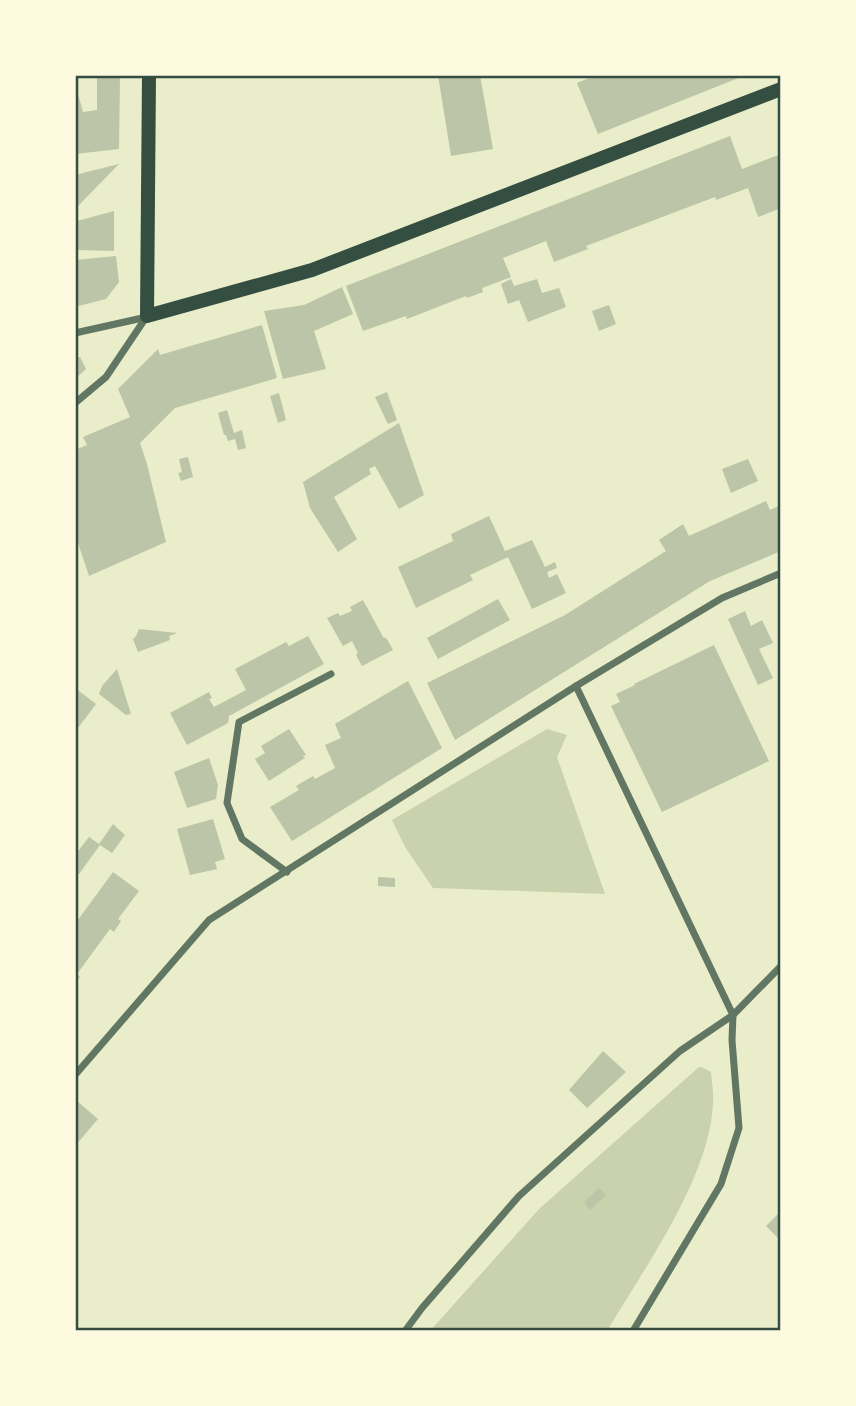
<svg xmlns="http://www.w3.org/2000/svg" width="856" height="1406" font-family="Helvetica,sans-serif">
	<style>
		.green { fill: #cad2ad }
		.building { fill: #bcc5a7 }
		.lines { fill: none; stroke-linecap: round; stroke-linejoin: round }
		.minor { stroke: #617663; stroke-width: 7 }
		.secondary { stroke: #344e41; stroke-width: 14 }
		.neatline { fill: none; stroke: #344e41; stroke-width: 2.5 }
	</style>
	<rect width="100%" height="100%" fill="#e9edc9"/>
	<g class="green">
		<path d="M547,729L567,735L557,757L605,894L433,888L405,847L392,820Z"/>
		<path d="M699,1067L704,1068L711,1072C712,1083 714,1094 713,1104C709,1179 645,1267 607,1331H430L539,1209Z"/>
	</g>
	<g class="building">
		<path d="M97,75H120L119,149L75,154V83L83,112L97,110Z"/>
		<path d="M438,75H480L493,149L451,156Z"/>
		<path d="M596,75H746L598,134L577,83Z"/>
		<path d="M730,136L742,169L781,154V208L758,217L748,188L716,200L715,197L586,246L588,249L554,262L546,241L503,258L511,277L482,288L483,292L467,298L466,296L407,319L406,316L363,331L346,286Z"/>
		<path d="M119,164L75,209V175Z"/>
		<path d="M114,211V251L76,250L77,221Z"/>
		<path d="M116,256L119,282L106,299L75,307V260Z"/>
		<path d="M511,279L514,286L537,279L542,293L559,288L566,307L528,322L519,300L508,304L501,284Z"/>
		<path d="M342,287L353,314L314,331L326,369L283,379L264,311L304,305Z"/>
		<path d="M609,305L616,324L599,331L592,311Z"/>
		<path d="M262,325L277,378L175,408L140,443L147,464L166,542L89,576L75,534V450L87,445L83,437L130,417L118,389L158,349L160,355Z"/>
		<path d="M80,357L86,369L75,379V358Z"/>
		<path d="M387,392L397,420L388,424L375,397Z"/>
		<path d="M279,393L286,420L278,423L270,396Z"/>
		<path d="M227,410L234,433L242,430L246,448L238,450L235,439L228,441L226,435H224L218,413Z"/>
		<path d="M399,423L424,495L399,509L375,466L369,469L371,474L334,497L357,539L338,552L310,508L303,482Z"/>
		<path d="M188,457L193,477L181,481L178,473L182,472L179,459Z"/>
		<path d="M748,459L758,481L731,493L722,469Z"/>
		<path d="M766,501L770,510L781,505V551L710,581L455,740L427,683L565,615L666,551L659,540L683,524L689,536Z"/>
		<path d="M489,516L505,551L532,540L545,567L555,562L557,568L547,572L549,578L557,574L566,593L532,609L508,557L470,575L473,580L416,608L398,567L453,541L451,534Z"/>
		<path d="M498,599L510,620L438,659L427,638Z"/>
		<path d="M363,600L383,637L387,639L393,650L362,666L356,655L358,653L352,641L343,646L327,618L338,613L340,616L352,611L350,607Z"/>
		<path d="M745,611L751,626L762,620L773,643L759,649L773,678L758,685L728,619Z"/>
		<path d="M139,629L177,633L169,636L170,640L138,652L133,639L136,636Z"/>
		<path d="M308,636L324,664L229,716L228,723L187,745L170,713L209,692L212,698L209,699L214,707L246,690L235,669L286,642L289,646Z"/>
		<path d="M714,645L769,761L662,812L611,706L620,702L616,694L635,685L634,684Z"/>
		<path d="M117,669L131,714L126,715L99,694L102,686Z"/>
		<path d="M408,681L442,748L292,841L270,807L299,790L296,786L313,776L315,779L335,768L325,745L341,738L335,724Z"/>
		<path d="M75,688L96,704L75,732Z"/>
		<path d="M289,729L306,755L303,756L305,758L269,781L255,759L265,753L261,746Z"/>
		<path d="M209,758L218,785L216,799L187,808L174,772Z"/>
		<path d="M213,819L225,859L215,862L217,869L190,875L177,829Z"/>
		<path d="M113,824L125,835L112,853L100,845L79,874L75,872V855L89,837L99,844Z"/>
		<path d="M113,872L139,891L118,919L121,921L114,932L110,929L77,974L80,977L75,984V924Z"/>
		<path d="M378,877L395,878V887L378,886Z"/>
		<path d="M603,1051L626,1072L587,1108L569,1090Z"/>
		<path d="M77,1101L98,1119L75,1146V1103Z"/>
		<path d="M599,1188L606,1195L590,1210L584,1202Z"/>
		<path d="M781,1211V1241L766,1226Z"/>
	</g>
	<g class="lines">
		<g class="minor">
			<path d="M75,333L147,317"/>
			<path d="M75,403L106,377L147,316"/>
			<path d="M576,686L733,1015L732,1040L739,1128L721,1184L633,1331"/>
			<path d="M287,872L242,839L227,803L239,722L331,674"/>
			<path d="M75,1075L209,920L576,686L722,598L781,573"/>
			<path d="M405,1331L422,1308L519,1196L680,1051L733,1015L781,966"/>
		</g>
		<path class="secondary" d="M149,75L147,316L312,270L781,89"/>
	</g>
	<rect width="856" height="1406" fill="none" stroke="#fefae0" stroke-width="154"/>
	<rect x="77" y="77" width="702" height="1252" class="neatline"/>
</svg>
